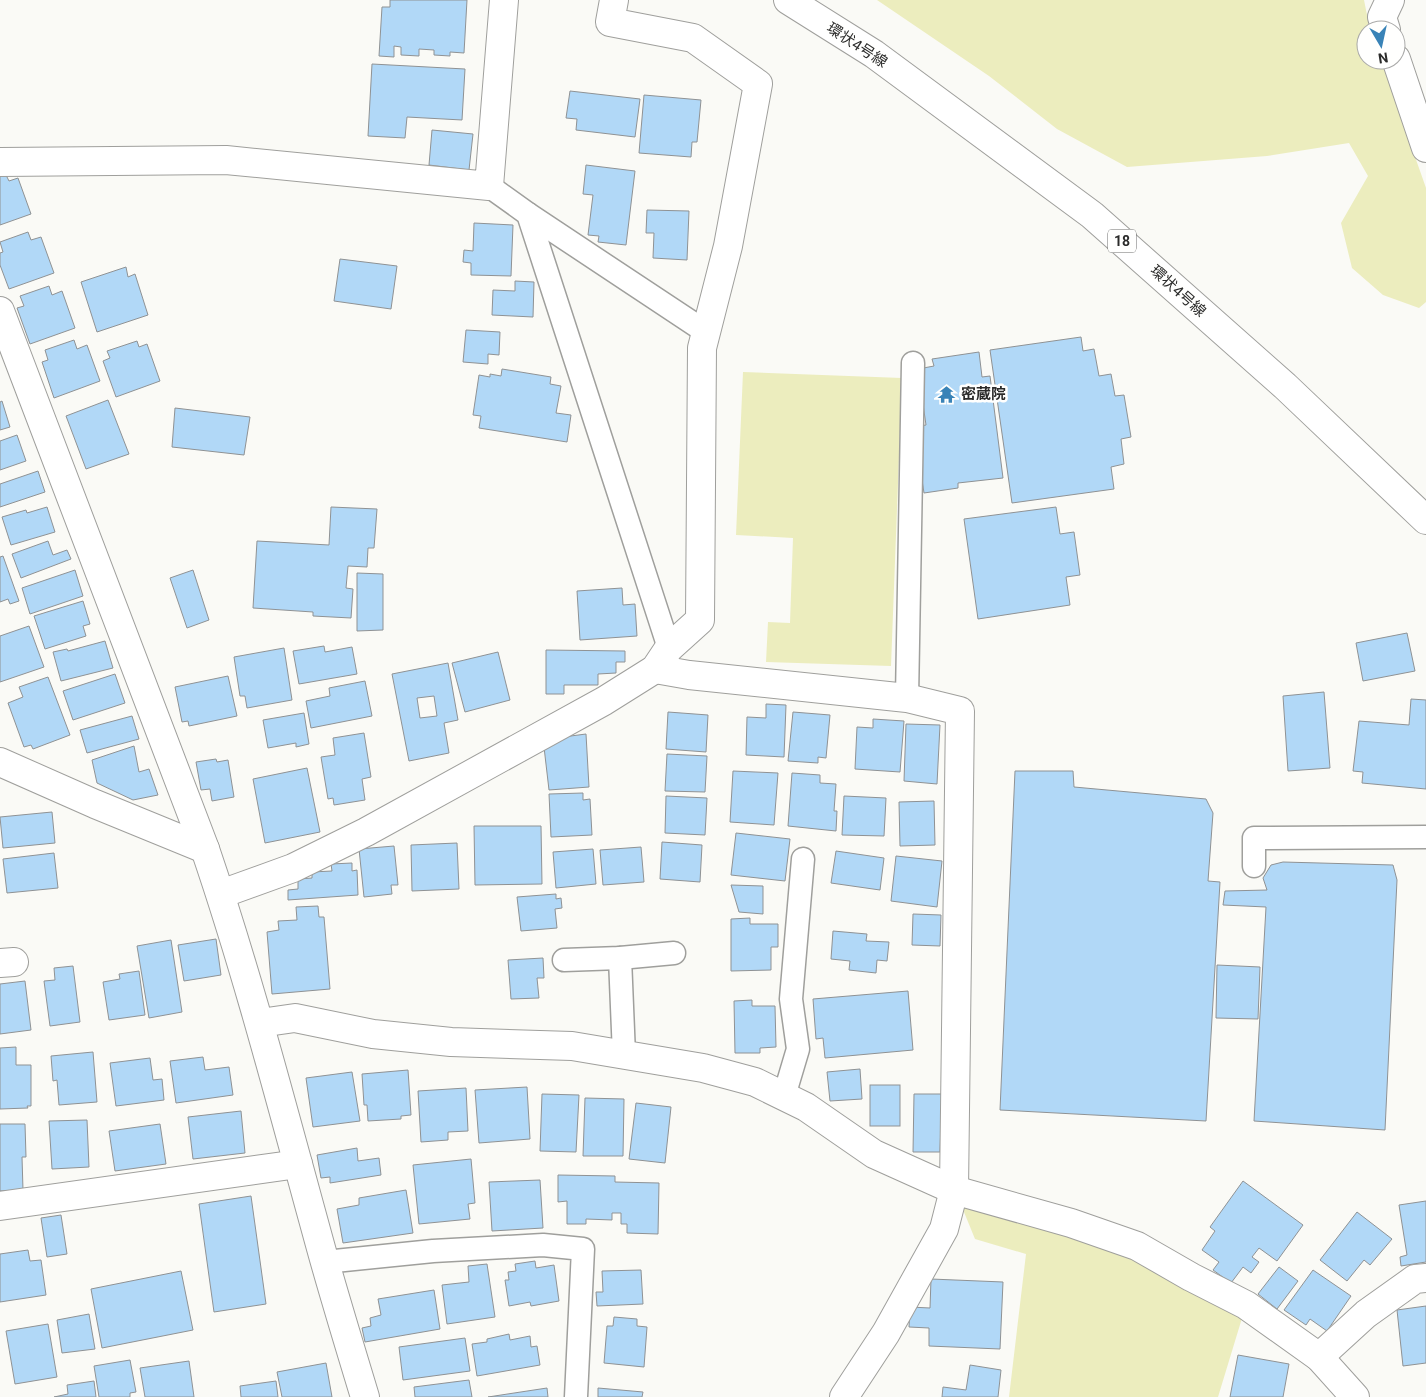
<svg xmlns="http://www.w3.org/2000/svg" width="1426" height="1397" font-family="Roboto,'Noto Sans JP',sans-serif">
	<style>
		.green { fill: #ecedbe }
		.building { fill: #b1d8f7; stroke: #8f9294; fill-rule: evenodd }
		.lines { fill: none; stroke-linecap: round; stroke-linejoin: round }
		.service-casing { stroke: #9f9f9c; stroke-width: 25 }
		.minor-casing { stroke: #9f9f9c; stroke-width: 30 }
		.primary-casing { stroke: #9f9f9c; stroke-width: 30 }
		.service { stroke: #fff; stroke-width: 22 }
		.minor { stroke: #fff; stroke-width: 28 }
		.primary { stroke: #fff; stroke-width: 28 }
		.labels { text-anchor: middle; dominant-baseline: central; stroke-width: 5; stroke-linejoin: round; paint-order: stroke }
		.shield { fill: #fffffe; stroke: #6b6b6a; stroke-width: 1 }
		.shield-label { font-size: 14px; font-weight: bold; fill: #2b2b2a }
		.street-label { font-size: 15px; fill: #2b2b2a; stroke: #fffffe }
		.poi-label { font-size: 15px; font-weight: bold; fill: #2b2b2a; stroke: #fffffe; text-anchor: start }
	</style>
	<rect width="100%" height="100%" fill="#fafaf6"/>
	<g class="green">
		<path d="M877,0H1364L1370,30H1366V60H1381L1426,188V302L1419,308L1383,295L1352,268L1341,223L1368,176L1349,143L1267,156L1127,167L1057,129L989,76Z"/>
		<path d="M743,372L902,378L891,666L766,662L768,622L790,623L793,538L736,535Z"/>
		<path d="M955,1190L1001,1204L1246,1305L1218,1397H1009L1026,1254L975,1239Z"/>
	</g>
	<g class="building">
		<path d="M390,0H467L464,53L450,52V56L434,55V50L419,49V56L401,55V47L394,46V57L379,56L382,7H390Z"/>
		<path d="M372,64L465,69L462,120L407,117L405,138L368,136Z"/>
		<path d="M570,91L640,99L635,137L576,130L577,119L566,118Z"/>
		<path d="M644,95L701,100L697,142H692L691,157L639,153Z"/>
		<path d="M432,130L473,134L469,170L429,165Z"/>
		<path d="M586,165L635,171L626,245L598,242L599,236L588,235L593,195L583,194Z"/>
		<path d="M5,173L9,181L18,178L31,214L0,225V175Z"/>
		<path d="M647,210L689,211L687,260L653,258L654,233H646Z"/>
		<path d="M474,223L513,225L511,276L471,275V263L463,262L464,250L473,251Z"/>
		<path d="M28,232L31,240L41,237L54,273L9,289L0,265V253L3,252L0,242Z"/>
		<path d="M340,259L397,266L391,309L334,301Z"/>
		<path d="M126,267L128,277L135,274L148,315L97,332L81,282Z"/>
		<path d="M515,281L534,282L533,317L492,315L493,290L515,291Z"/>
		<path d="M49,286L52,295L62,291L75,328L30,344L17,308L24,306L20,296Z"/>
		<path d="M466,330L500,332L499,355L488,354V364L463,362Z"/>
		<path d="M1081,337L1083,351L1094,349L1099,376L1111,374L1115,396L1124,395L1131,437L1121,439L1124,464L1111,467L1114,489L1012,503L990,350Z"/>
		<path d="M74,340L77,349L87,345L100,381L54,398L42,362L48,360L45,350Z"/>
		<path d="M137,341L139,347L147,344L160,381L116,397L103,361L110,358L107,351Z"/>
		<path d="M979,352L982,377L990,376L1003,478L958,483V488L924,493L914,427L926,425L918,369L934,366L932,359Z"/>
		<path d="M502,369L551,377L550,384L561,386L556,413L571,415L567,442L479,428L481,416L473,415L479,375L490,377V374L501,376Z"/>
		<path d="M108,400L129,454L86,469L66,416Z"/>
		<path d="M2,401L10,427L0,430V402Z"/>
		<path d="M175,408L250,417L244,455L172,447Z"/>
		<path d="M17,435L26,461L0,470V441Z"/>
		<path d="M38,471L45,492L0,507V484Z"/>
		<path d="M47,507L55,532L11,545L2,517L26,510L27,513Z"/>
		<path d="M331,507L377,509L374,548H368L367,567L348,566L346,588L353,589L351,618L313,616V612L253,608L257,541L329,545Z"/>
		<path d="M1056,507L1060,534L1074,532L1080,575L1066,577L1070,605L978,619L964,519Z"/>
		<path d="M48,541L53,555L67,550L71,559L21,578L12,554Z"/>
		<path d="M3,556L19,601L10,604L8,599L0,602V557Z"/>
		<path d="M75,570L83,596L30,614L22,588Z"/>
		<path d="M193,570L209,620L187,628L170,578Z"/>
		<path d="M357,573L383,574V630L357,631Z"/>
		<path d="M622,588L623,605L635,604L637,636L580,640L577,591Z"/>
		<path d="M83,601L90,624L83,626L86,636L45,649L34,616Z"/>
		<path d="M29,626L44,667L0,682V636Z"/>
		<path d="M1407,633L1415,671L1363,681L1356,643Z"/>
		<path d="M105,641L113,668L61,681L53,652L67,649L68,651Z"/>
		<path d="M324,646L325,652L352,647L357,674L299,684L293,651Z"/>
		<path d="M284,648L292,700L247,708L245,696H240L234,657Z"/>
		<path d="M546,650L625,651V662H616V673L598,674V685H564V694H546Z"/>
		<path d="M498,652L510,700L465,712L452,663Z"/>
		<path d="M448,663L458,720L444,723L449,753L409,761L392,674ZM434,696L437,716L420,718L417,698Z"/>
		<path d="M115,674L125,703L73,720L63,691Z"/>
		<path d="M228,676L237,716L189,726L188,721L182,722L175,687Z"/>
		<path d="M48,677L70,735L33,749L31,745L24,747L8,703L23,697L19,687Z"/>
		<path d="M365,681L372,716L311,728L306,701L330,696L329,688Z"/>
		<path d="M1324,692L1330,768L1288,771L1283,696Z"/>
		<path d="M1411,699L1426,700V789L1362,783L1363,772L1353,771L1359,721L1409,725Z"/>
		<path d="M766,704L786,705L784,757L746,755L747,717L766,718Z"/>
		<path d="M668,712L708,715L706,752L666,749Z"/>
		<path d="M793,712L830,715L826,758L818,757V763L788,761Z"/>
		<path d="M304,713L309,744L296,747V743L268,748L263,720Z"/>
		<path d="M132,716L139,739L87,753L80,730Z"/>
		<path d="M873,719L904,721L900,772L855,769L857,727L873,728Z"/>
		<path d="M906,724L940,725L937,784L904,781Z"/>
		<path d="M364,733L371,777L362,779L365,800L334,805L333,798L328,799L321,757L335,755L333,738Z"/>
		<path d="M586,734L589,787L549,790L544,747L563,737Z"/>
		<path d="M134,746L139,772L149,769L158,795L133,800L97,783L92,760Z"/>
		<path d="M667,754L707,756L705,792L665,791Z"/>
		<path d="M216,759L217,762L228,760L234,797L212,801L210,789L201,790L196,762Z"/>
		<path d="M307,768L320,832L265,843L253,779Z"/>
		<path d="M733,771L778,773L774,825L730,822Z"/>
		<path d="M1015,771H1073L1074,787L1206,799L1213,813L1208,881L1220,882L1206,1121L1000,1110Z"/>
		<path d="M792,773L820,775V783L836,784L834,811H837L836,831L788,826Z"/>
		<path d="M583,793V800L590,799L592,835L551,837L549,794Z"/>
		<path d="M666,796L707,798L705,835L665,833Z"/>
		<path d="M844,796L886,798L884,836L842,835Z"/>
		<path d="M934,801L935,845L900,846L899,802Z"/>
		<path d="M52,812L55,843L3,848L0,817Z"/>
		<path d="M474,826H541L542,884L475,885Z"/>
		<path d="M736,833L790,839L785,881L731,875Z"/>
		<path d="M662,842L702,845L700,882L660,879Z"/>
		<path d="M457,843L459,889L412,891L411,845Z"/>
		<path d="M394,846L398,885H391L392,894L364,897L359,849Z"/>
		<path d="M641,847L644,882L603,885L600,850Z"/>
		<path d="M593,849L596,884L556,888L553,852Z"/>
		<path d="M836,851L884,858L880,890L831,883Z"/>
		<path d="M54,853L58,888L7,893L3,859Z"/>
		<path d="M896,856L942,861L937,907L891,901Z"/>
		<path d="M1283,862L1393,865L1397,880L1385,1130L1254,1121L1266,907L1223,905L1225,891L1267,890L1263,878L1271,865Z"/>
		<path d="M352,863V871L357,870L358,895L288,900V890L298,889V879L312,878V872L332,871L331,864Z"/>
		<path d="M731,885L763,886V914L739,912Z"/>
		<path d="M556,894V899L561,898L562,908L555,909L557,928L521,931L517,897Z"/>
		<path d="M318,906L319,917H324L330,989L272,994L267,932L279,930L278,921L297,920L296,907Z"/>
		<path d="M913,914L941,915L940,946L912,945Z"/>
		<path d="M750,918V924H778V947H771V970L731,971V919Z"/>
		<path d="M833,931L867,934L866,941L889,942L887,961L877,960L876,973L849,970L850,961L831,959Z"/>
		<path d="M216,939L221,975L184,981L178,945Z"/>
		<path d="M171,940L182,1012L149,1018L137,946Z"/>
		<path d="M543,958L544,978H537L539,998L511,999L508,960Z"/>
		<path d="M1217,965L1260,967L1258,1019L1216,1018Z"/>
		<path d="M73,966L80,1022L50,1026L44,981L55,980L54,968Z"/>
		<path d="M139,971L145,1015L109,1020L103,982L120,979L119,974Z"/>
		<path d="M25,981L31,1030L0,1034V984Z"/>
		<path d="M908,991L913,1050L825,1058L823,1038L816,1039L813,999Z"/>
		<path d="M752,1000V1006H775L776,1047L760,1048V1053H735L734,1001Z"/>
		<path d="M16,1047V1065H31V1106H27L28,1108L0,1109V1048Z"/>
		<path d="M93,1052L97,1102L59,1105L57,1080L53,1081L51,1056Z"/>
		<path d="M203,1057L205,1070L229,1067L233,1095L176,1103L170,1061Z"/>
		<path d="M150,1058L153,1080L162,1079L164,1100L116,1106L110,1063Z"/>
		<path d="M860,1069L862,1099L830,1101L827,1072Z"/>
		<path d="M408,1070L411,1115L401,1116V1119L368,1121L367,1105H364L362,1074Z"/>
		<path d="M352,1072L360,1121L313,1127L306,1078Z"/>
		<rect x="870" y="1085" width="30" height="41"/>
		<path d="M527,1087L530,1139L479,1143L475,1090Z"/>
		<path d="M466,1088L468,1131L448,1132V1140L421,1142L418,1091Z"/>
		<path d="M542,1094L579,1095L576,1152L540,1151Z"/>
		<path d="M914,1094H942L940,1152H913Z"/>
		<path d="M585,1098L624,1099L623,1156H583Z"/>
		<path d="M636,1103L671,1107L665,1163L629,1159Z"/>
		<path d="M241,1111L245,1153L193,1159L188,1117Z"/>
		<path d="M87,1120L89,1167L52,1169L49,1121Z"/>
		<path d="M0,1124H25L26,1157H22L23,1190L0,1191Z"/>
		<path d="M160,1124L166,1164L115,1171L109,1131Z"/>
		<path d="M357,1148L358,1161L379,1158L381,1175L330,1183V1177L321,1178L317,1155Z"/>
		<path d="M471,1159L475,1203L468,1204L470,1219L419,1224L413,1165Z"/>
		<path d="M558,1175L615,1176V1182L659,1183L658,1234L627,1233V1224H621V1213H612V1220L586,1219V1224H567V1201L558,1202Z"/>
		<path d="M540,1180L543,1228L492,1231L489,1182Z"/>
		<path d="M1243,1181L1303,1225L1277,1261L1259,1248L1252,1257L1259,1262L1251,1273L1243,1267L1231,1283L1213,1270L1219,1262L1202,1250L1215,1231L1210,1227Z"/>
		<path d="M406,1190L413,1233L343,1243L337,1209L359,1205V1198Z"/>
		<path d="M251,1196L266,1304L214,1312L199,1204Z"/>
		<path d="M1426,1201V1262L1401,1266L1400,1257L1407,1255L1399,1205Z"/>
		<path d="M1357,1212L1392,1239L1370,1265L1364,1260L1347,1281L1320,1260Z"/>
		<path d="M61,1215L67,1254L47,1257L41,1218Z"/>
		<path d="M28,1250L30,1261L41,1260L46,1295L0,1302V1254Z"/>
		<path d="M535,1261L536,1268L554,1265L559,1301L531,1306L530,1302L509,1306L505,1280H509L508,1272L516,1271L515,1264Z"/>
		<path d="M487,1264L495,1317L447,1324L442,1285L469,1282L468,1266Z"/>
		<path d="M1279,1267L1298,1281L1277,1309L1258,1294Z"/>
		<path d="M641,1270L643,1304L597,1306L596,1292H603L602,1271Z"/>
		<path d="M1313,1270L1351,1296L1327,1331L1310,1319L1306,1325L1284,1310Z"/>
		<path d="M181,1271L193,1330L102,1348L91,1289Z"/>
		<path d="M931,1279L1003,1282L1000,1349L929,1346V1328L909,1327L910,1307L930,1308Z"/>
		<path d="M434,1290L440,1329L365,1342L362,1328L371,1326L370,1318L381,1315L378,1299Z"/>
		<path d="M1426,1306V1363L1403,1366L1397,1310Z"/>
		<path d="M89,1314L95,1349L62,1353L57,1320Z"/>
		<path d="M614,1317L637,1319V1326L647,1327L644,1367L604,1363L607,1326H613Z"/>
		<path d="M48,1324L57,1377L15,1384L6,1331Z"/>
		<path d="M509,1334L510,1340L530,1336L531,1347L537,1346L540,1365L477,1376L472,1344L487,1342V1339Z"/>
		<path d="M465,1338L470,1371L403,1380L399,1347Z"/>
		<path d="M1238,1355L1289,1364L1283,1397H1230Z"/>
		<path d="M130,1360L136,1392L130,1393V1397H99L94,1366Z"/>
		<path d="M189,1361L194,1397H145L140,1368Z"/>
		<path d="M326,1363L332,1397H282L277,1372Z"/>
		<path d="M970,1365L1001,1370L998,1397H942L943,1387L966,1390Z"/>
		<path d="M469,1380L472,1397H415L414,1387Z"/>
		<path d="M94,1381L96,1397H54L68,1394L67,1385Z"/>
		<path d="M276,1381L278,1397H241L240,1386Z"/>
		<path d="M547,1388L548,1397H488Z"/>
		<path d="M598,1388L643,1392L642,1397H598Z"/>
	</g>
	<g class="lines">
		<defs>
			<g id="service">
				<path d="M489,186L528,214L669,648"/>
				<path d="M528,214L706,332"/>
				<path d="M907,698L913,363"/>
				<path d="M1254,866V838L1426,837"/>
				<path d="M620,958L624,1055"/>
				<path d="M564,960L620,958L674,953"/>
				<path d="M784,1096L798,1049L791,999L803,859"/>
				<path d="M325,1262L433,1251L543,1245L583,1249L576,1397"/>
			</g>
			<g id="minor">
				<path d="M1386,30L1382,17L1390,0"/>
				<path d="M1396,59L1426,148"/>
				<path d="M0,162L226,160L489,186L504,0"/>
				<path d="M0,311L205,849C251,984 286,1122 324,1259C337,1305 351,1351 365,1397"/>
				<path d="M655,669L689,675L907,698L960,711L954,1190L944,1229L886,1333L844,1397"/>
				<path d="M0,762L95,804L205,849"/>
				<path d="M221,894L293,868L366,832L604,701L655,669L669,648L700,620L702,348L728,246L758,84L693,38L610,22L614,0"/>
				<path d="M0,963L14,962"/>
				<path d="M260,1023L295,1018L373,1034L451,1042L572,1046L703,1068L755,1082L806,1107L874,1154L954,1190L1071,1223L1137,1246L1191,1277L1246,1305L1319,1357L1355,1397"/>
				<path d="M0,1206L298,1164"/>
				<path d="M1319,1357L1366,1314L1415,1279L1426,1278"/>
			</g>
			<path id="primary" d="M788,0L874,54L1092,215L1285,386L1426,520"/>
		</defs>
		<use href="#service" class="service-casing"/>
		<use href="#minor" class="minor-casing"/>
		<use href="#primary" class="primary-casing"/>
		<use href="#service" class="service"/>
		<use href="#minor" class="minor"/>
		<use href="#primary" class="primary"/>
	</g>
	<defs>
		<symbol id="temple-bare" viewBox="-9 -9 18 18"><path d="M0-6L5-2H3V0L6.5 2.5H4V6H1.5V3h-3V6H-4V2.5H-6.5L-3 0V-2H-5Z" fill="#3983b7" stroke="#fffffe" stroke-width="2.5" paint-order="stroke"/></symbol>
	</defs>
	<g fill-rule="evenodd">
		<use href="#temple-bare" x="934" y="382" width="25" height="25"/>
	</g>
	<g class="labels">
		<rect class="shield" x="1108" y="229.5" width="28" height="23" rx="4"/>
		<g class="shield-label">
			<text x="1122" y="241">18</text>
		</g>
		<g class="street-label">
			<text transform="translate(857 45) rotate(33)">環状4号線</text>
			<text transform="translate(1178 291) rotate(42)">環状4号線</text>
		</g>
		<g class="poi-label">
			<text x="961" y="394">密蔵院</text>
		</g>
	</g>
	<g transform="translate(1381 45) rotate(171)"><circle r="24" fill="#fffffe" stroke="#aaaaa9"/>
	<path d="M0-4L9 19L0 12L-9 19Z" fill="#3983b7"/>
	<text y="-8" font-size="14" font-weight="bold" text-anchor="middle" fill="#2b2b2a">N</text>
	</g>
</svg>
